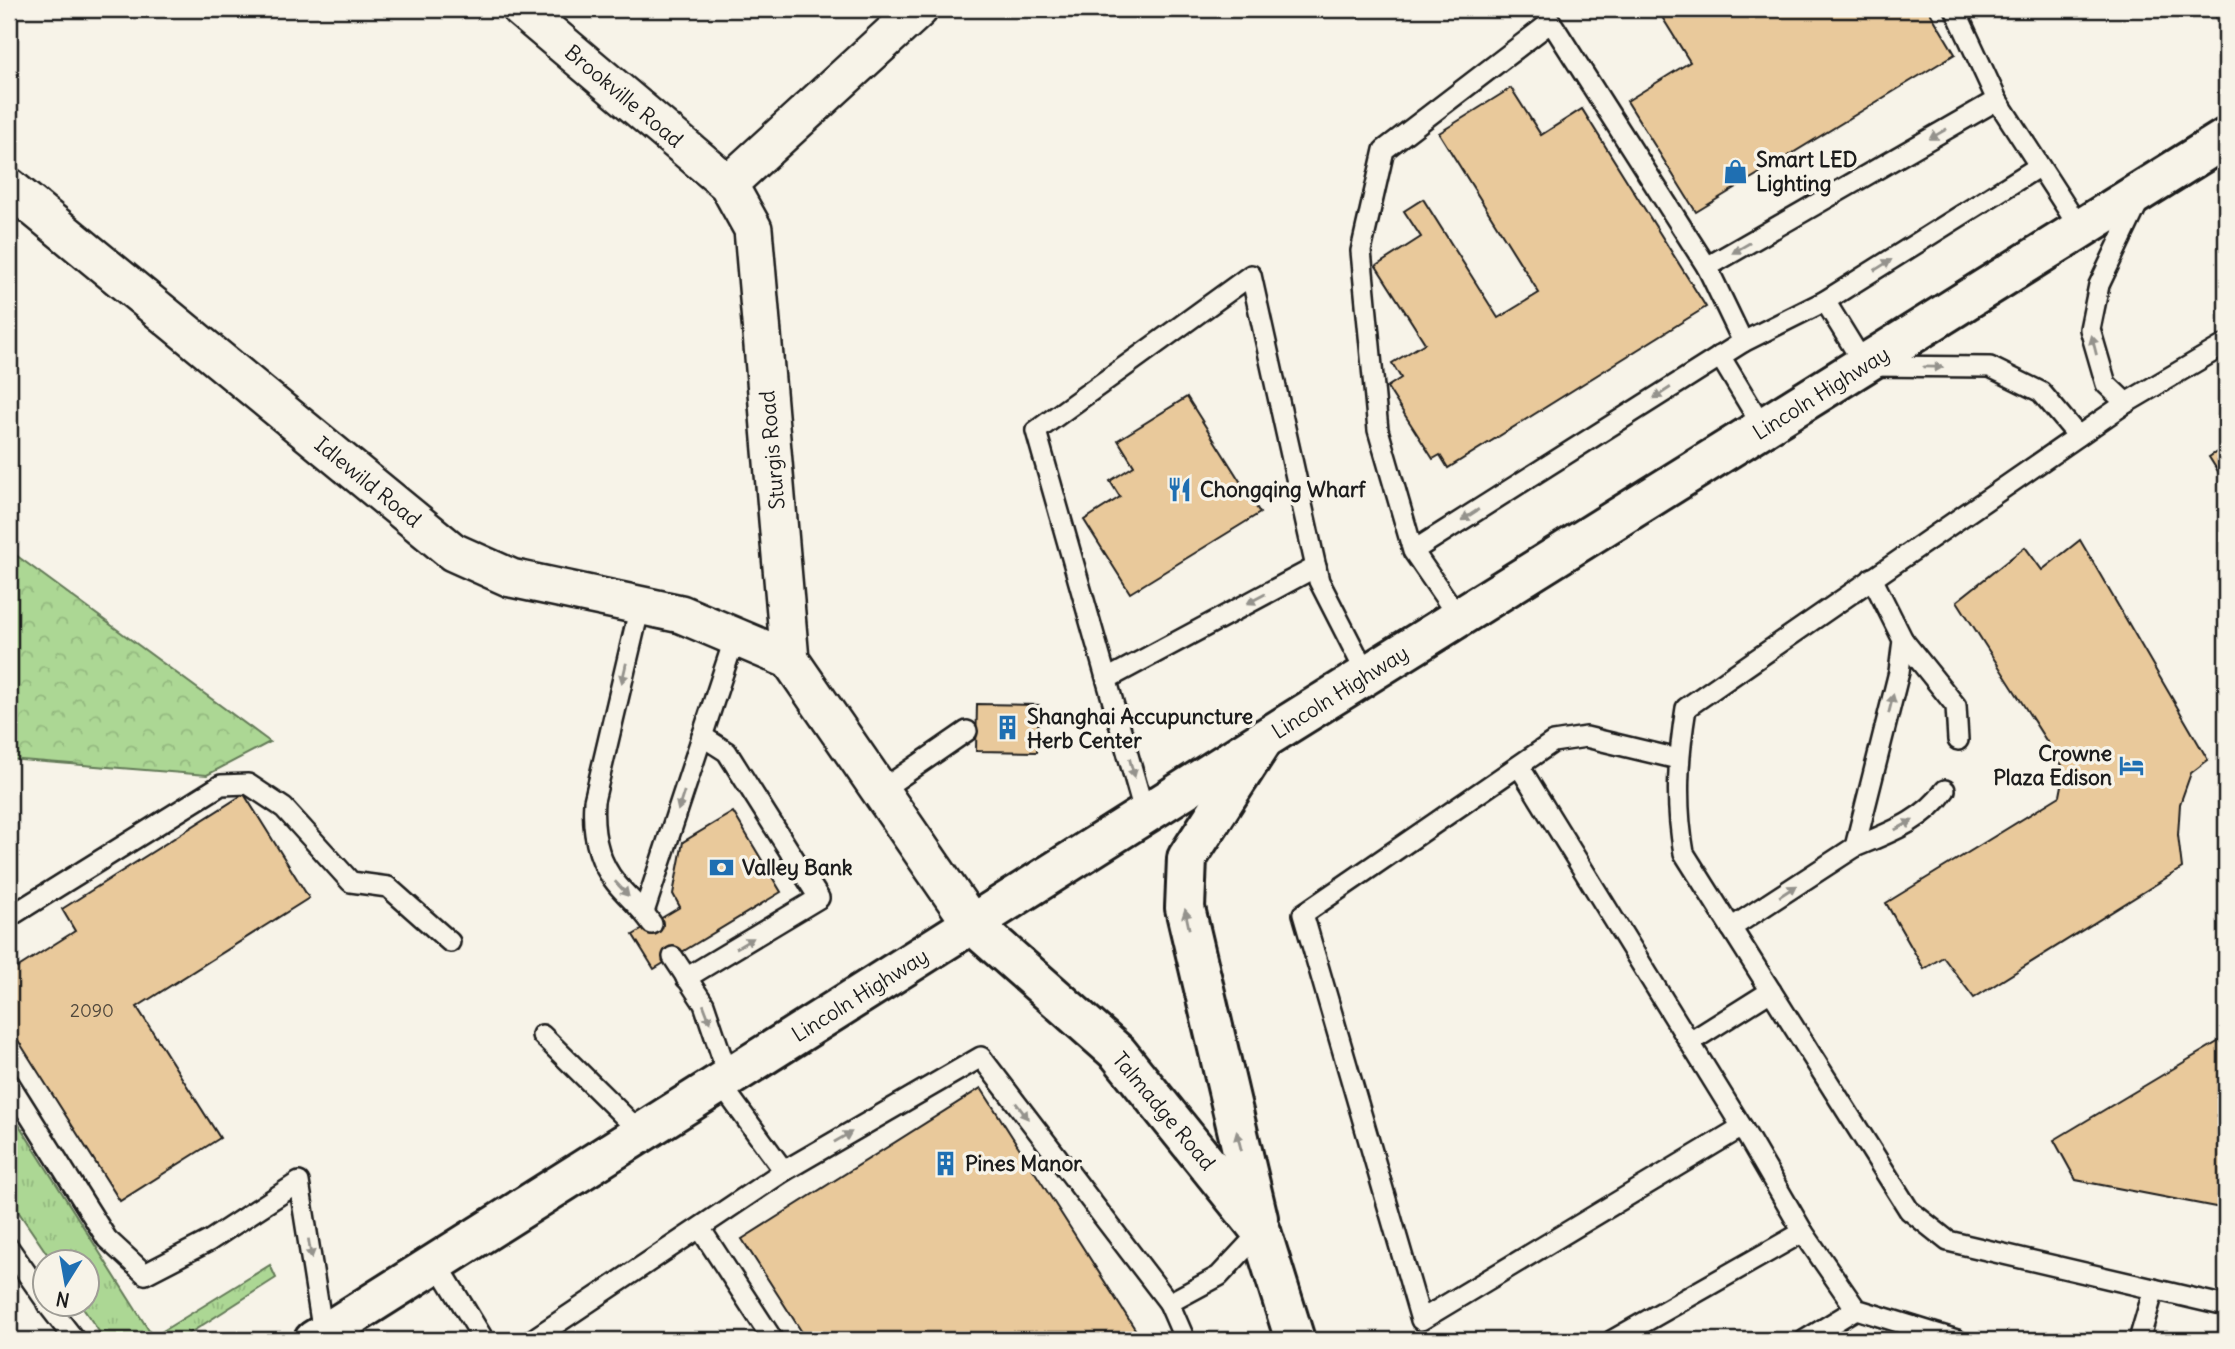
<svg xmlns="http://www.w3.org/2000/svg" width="2235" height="1349" font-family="Delius,sans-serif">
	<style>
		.grass { fill: url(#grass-tufts); stroke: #647a58; stroke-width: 2 }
		.forest { fill: url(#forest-crowns); stroke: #647a58; stroke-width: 2 }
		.building { fill: #e9c99b; stroke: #1c1c1c; stroke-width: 2 }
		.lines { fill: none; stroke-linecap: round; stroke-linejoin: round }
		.service-casing { stroke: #1c1c1c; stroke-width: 24 }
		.minor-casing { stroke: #1c1c1c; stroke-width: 42 }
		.tertiary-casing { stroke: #1c1c1c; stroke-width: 44 }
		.secondary-casing { stroke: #1c1c1c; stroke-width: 44 }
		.service { stroke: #f7f3e8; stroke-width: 19 }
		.minor { stroke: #f7f3e8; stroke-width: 37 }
		.tertiary { stroke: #f7f3e8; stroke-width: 38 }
		.secondary { stroke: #f7f3e8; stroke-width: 38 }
		.oneway { fill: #94928c }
		.labels { text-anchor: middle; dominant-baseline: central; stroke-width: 7; stroke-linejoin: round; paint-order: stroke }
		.number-label { font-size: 18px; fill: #4f473c }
		.street-label { font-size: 21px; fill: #1c1c1c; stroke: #f7f3e8 }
		.poi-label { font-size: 21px; font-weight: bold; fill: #1c1c1c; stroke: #f7f3e8; text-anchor: start }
	</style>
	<defs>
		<pattern id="grass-tufts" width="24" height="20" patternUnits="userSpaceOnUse" patternTransform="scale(1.75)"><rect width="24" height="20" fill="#acd794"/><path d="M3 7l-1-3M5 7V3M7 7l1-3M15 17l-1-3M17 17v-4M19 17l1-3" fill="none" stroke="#93b87f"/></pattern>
		<pattern id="forest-crowns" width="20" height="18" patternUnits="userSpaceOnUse" patternTransform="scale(1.75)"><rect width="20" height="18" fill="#acd794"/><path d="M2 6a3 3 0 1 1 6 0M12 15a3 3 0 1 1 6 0" fill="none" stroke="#93b87f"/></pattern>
	</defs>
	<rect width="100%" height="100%" fill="#f7f3e8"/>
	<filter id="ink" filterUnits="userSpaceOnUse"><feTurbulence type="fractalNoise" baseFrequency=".0143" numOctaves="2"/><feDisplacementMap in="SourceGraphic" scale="14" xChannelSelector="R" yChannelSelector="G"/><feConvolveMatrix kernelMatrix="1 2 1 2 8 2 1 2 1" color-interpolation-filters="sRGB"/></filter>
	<g filter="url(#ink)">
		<path class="grass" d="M9,1109L153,1337L270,1265L276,1278L179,1340H105L80,1304H88V1262L52,1261L9,1198Z"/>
		<path class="forest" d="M9,550L270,742L207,775L9,759Z"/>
		<g class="building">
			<path d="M1657,9H1928L1955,54L1696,212L1627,101L1690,62Z"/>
			<path d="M2226,9V34L2212,10Z"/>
			<path d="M1511,88L1541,135L1582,109L1706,307L1448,468L1440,455L1433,459L1387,387L1401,378L1392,363L1425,343L1376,266L1421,237L1404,211L1423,199L1498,318L1539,293L1439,133Z"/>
			<path d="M1187,397L1260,513L1130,593L1084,520L1120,497L1110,481L1134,466L1118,440Z"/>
			<path d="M2226,446V484L2209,457Z"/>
			<path d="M2080,540L2208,760L2191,773L2180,804L2178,835L2182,868L1974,998L1943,957L1924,969L1886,903L2060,796L2065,770L1957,601L2025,547L2042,570Z"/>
			<path d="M977,704L1039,705L1037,752L976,751Z"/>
			<path d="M244,794L309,898L137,1007L220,1138L120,1201L9,1026V973L75,931L62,909Z"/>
			<path d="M733,812L781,892L654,969L633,935L680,907L673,894L683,842Z"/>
			<path d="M2226,1037V1209L2076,1180L2054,1140Z"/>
			<path d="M981,1088L1142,1340H807L742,1239Z"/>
		</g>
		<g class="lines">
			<defs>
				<g id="service">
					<path d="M1955,9L1997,100L2081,230"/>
					<path d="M1707,267L1997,100"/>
					<path d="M1825,301L1865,366L1990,367L2041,392L2078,436"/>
					<path d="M1743,342L1825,301L2038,167"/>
					<path d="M2226,344L2126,403L1686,708C1678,757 1675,804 1684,853L1909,1210L1948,1241L2226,1306"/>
					<path d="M1720,356L1764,429"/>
					<path d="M2126,403L2106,384L2090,329L2099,285L2141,197"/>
					<path d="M1413,551L1378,430L1361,251L1384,150L1551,22L1707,267L1743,342L1413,551L1459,618"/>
					<path d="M640,606L594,801C592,830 597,860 616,883C628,898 642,908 652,924"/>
					<path d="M1903,640L1956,706L1958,740"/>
					<path d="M1107,679L1316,567"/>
					<path d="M1678,759L1586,737L1553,742L1303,914L1421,1320L1742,1127"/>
					<path d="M1519,766L1742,1127L1803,1232L1856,1309L1957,1340"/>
					<path d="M880,791L967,731"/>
					<path d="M1145,815L1036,431L1251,275L1319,581L1367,675"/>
					<path d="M1855,847C1888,833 1924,821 1945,790"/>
					<path d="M644,912L735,637"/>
					<path d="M9,917L221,785L248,784L284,808L351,882L388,887L450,942"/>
					<path d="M1731,928L1855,847L1899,672L1903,640L1872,578"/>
					<path d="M673,957L704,1004L729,1078"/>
					<path d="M686,978L819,898L727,752L702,736"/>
					<path d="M542,1035L641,1133"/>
					<path d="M1690,1042L1771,991"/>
					<path d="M9,1083L107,1239L145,1274L209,1241L299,1182L323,1334"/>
					<path d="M720,1083L784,1171"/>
					<path d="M700,1228L773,1340"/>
					<path d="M9,1248L46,1301"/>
					<path d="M437,1263L484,1340"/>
					<path d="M47,1304L75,1340"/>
					<path d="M532,1340L784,1171L981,1057L1169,1303"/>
					<path d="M1185,1340L1169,1303L1219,1276L1261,1231"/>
					<path d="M1613,1340L1803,1232"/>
					<path d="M1805,1340L1856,1309"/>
					<path d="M2139,1340L2154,1289"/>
				</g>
				<g id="minor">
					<path d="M521,9L728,184L753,229L790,660L972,924"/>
					<path d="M728,184L919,9"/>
					<path d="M9,187L453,552L511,578L681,614L790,660"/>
				</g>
				<g id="tertiary">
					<path d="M972,924L1118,1053L1261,1231L1295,1340"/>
					<path d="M1258,1218L1185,908L1187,858L1264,739"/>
				</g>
				<path id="secondary" d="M314,1340L1264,739L2226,138"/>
			</defs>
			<use href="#service" class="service-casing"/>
			<use href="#minor" class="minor-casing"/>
			<use href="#tertiary" class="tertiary-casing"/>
			<use href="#secondary" class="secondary-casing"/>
			<use href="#service" class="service"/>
			<use href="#minor" class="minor"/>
			<use href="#tertiary" class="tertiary"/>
			<use href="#secondary" class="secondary"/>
		</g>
		<defs><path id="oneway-solid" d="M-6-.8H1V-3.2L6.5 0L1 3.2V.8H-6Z" transform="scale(1.75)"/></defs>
		<g class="oneway">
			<use href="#oneway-solid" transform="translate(1938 134) rotate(150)"/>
			<use href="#oneway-solid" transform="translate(1741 248) rotate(150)"/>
			<use href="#oneway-solid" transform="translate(1883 265) rotate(-32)"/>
			<use href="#oneway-solid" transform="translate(2094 345) rotate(-104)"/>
			<use href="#oneway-solid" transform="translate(1933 367) rotate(1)"/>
			<use href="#oneway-solid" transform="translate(1662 393) rotate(147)"/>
			<use href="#oneway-solid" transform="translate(1470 515) rotate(147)"/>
			<use href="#oneway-solid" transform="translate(1256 599) rotate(152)"/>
			<use href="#oneway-solid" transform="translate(624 673) rotate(103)"/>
			<use href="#oneway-solid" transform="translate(1891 704) rotate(-76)"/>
			<use href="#oneway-solid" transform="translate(1132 768) rotate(75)"/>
			<use href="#oneway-solid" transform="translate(681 801) rotate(108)"/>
			<use href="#oneway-solid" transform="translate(1904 825) rotate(-28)"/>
			<use href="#oneway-solid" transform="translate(622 889) rotate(47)"/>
			<use href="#oneway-solid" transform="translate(1788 891) rotate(-33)"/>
			<use href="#oneway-solid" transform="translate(1187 919) rotate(-102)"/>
			<use href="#oneway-solid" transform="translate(745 943) rotate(-31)"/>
			<use href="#oneway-solid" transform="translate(707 1014) rotate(69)"/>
			<use href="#oneway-solid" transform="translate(1022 1111) rotate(53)"/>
			<use href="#oneway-solid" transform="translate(843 1137) rotate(-30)"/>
			<use href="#oneway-solid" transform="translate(1239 1141) rotate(-104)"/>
			<use href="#oneway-solid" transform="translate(310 1249) rotate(81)"/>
		</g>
	</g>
	<defs>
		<symbol id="shop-bare" viewBox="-9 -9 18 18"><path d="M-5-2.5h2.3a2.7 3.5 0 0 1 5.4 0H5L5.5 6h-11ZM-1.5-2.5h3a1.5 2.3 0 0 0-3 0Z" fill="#1f6fb2" stroke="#f7f3e8" stroke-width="2.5" paint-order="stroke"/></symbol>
		<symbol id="restaurant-bare" viewBox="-9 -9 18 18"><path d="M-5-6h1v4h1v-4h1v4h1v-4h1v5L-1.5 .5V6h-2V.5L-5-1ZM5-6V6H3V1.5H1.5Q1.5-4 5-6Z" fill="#1f6fb2" stroke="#f7f3e8" stroke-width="2.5" paint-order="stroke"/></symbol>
		<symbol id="building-bare" viewBox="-9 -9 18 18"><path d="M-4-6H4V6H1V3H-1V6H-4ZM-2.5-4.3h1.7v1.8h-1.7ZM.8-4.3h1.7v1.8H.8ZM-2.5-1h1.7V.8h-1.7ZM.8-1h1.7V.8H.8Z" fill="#1f6fb2" stroke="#f7f3e8" stroke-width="2.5" paint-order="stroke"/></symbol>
		<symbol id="hotel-bare" viewBox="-9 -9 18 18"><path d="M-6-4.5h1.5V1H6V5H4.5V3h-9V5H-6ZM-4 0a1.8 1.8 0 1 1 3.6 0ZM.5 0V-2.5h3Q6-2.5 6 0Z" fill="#1f6fb2" stroke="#f7f3e8" stroke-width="2.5" paint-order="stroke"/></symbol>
		<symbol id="bank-bare" viewBox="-9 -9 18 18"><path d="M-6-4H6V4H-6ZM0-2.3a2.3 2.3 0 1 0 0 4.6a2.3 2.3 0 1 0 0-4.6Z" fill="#1f6fb2" stroke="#f7f3e8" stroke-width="2.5" paint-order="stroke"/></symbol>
	</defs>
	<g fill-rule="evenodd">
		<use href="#shop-bare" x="1718" y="154" width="35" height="35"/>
		<use href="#restaurant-bare" x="1162" y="472" width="35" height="35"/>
		<use href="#building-bare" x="990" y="710" width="35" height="35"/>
		<use href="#hotel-bare" x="2114" y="748" width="35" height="35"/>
		<use href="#bank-bare" x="704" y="850" width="35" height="35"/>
		<use href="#building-bare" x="928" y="1146" width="35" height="35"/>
	</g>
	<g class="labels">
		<g class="number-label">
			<text x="92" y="1010">2090</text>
		</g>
		<g class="street-label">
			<text transform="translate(624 96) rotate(40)">Brookville Road</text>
			<text transform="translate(1821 393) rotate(-32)">Lincoln Highway</text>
			<text transform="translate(772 450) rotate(-95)">Sturgis Road</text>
			<text transform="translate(368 482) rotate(39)">Idlewild Road</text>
			<text transform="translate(1340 692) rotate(-32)">Lincoln Highway</text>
			<text transform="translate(860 995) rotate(-32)">Lincoln Highway</text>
			<text transform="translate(1164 1111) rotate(50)">Talmadge Road</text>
		</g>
		<g class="poi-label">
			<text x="1756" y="159">Smart LED<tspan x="1756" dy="24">Lighting</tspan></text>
			<text x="1200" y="489">Chongqing Wharf</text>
			<text x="1027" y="716">Shanghai Accupuncture<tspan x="1027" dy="24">Herb Center</tspan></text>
			<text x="2112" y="753" text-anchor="end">Crowne<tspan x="2112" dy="24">Plaza Edison</tspan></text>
			<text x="742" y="867">Valley Bank</text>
			<text x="965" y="1163">Pines Manor</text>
		</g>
	</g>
	<rect width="2235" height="1349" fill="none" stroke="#f7f3e8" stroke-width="35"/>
	<rect x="18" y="18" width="2200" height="1314" fill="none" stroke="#1c1c1c" stroke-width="2.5" filter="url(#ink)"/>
	<g transform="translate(66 1283) rotate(191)"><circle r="33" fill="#f7f3e8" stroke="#9f9d96" stroke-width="2"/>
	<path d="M0-5L12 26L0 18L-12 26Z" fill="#1f6fb2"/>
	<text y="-10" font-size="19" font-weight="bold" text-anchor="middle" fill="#1c1c1c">N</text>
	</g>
</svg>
